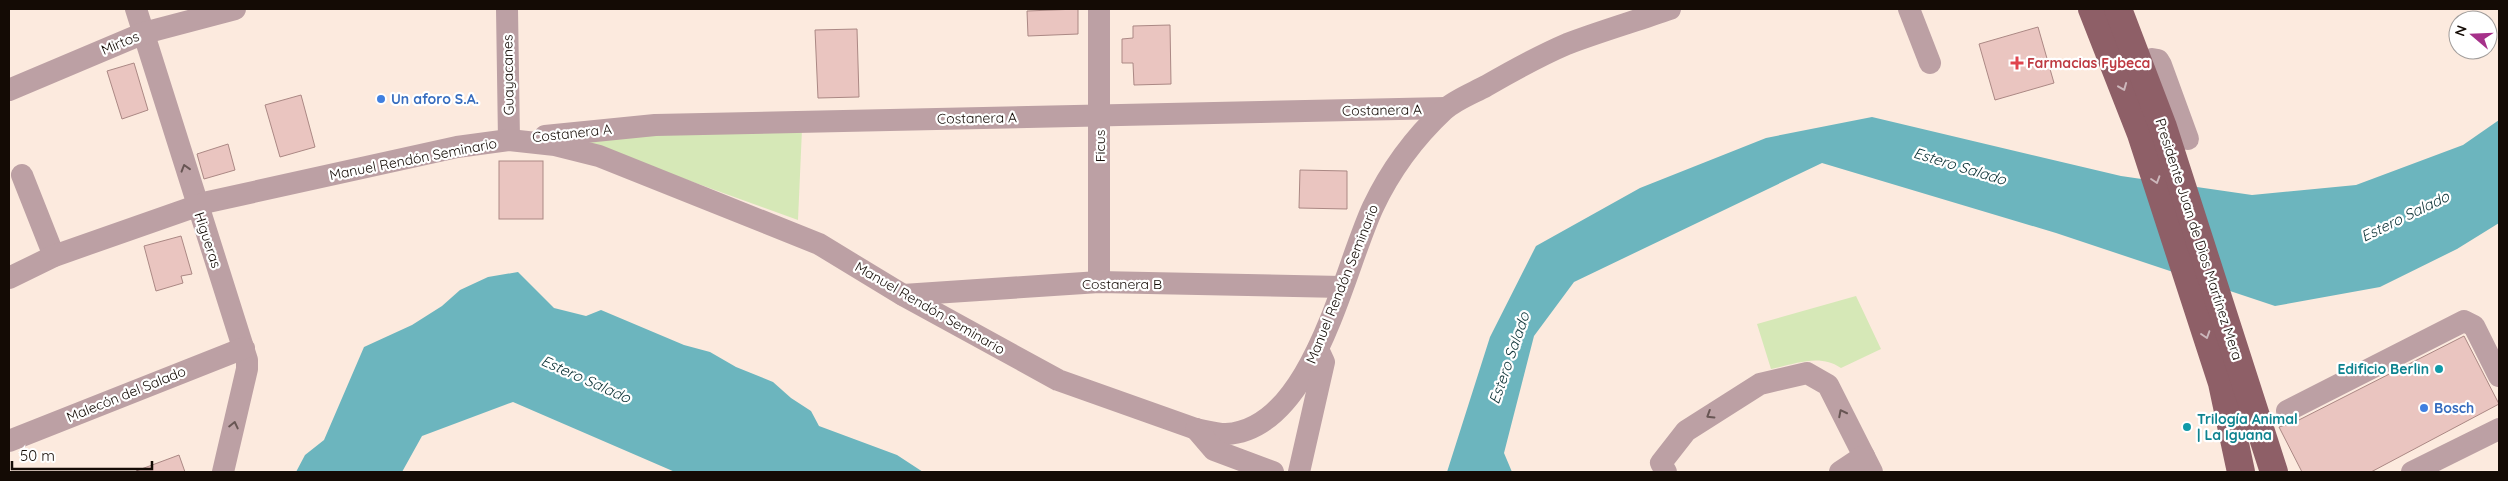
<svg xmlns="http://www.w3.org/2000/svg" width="2508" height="481" font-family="Quicksand,sans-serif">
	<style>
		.green { fill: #d6e8b7 }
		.water { fill: #6cb5be }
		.building { fill: #eac5c0; stroke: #ab8884 }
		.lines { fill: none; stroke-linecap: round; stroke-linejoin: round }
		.minor { stroke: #bca0a4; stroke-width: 22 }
		.major { stroke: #8e5f67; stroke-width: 28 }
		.oneway { stroke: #ccb7bb }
		.oneway2 { stroke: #685654 }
		.health-dot { fill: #e0444e; stroke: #fff; stroke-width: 2 }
		.shop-dot { fill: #3f7fe0; stroke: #fff; stroke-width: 2 }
		.culture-dot { fill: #0f9aa8; stroke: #fff; stroke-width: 2 }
		.labels { text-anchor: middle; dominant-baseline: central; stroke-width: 4.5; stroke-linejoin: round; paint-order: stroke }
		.street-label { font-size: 14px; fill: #140b05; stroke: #fff }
		.health-label { font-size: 14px; font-weight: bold; fill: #be3a42; stroke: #fff; text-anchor: start }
		.shop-label { font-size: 14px; font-weight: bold; fill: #366cbe; stroke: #fff; text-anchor: start }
		.culture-label { font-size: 14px; font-weight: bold; fill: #0d838f; stroke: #fff; text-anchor: end }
		.water-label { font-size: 15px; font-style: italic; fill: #0b3135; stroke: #fff }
	</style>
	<rect width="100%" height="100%" fill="#fceade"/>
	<g class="green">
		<path d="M802,129L798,220L563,135Z"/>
		<path d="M1856,296L1881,349L1841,368C1820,353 1795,364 1771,369L1757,324Z"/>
	</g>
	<g class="water">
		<path d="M1872,117L2121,176L2252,195L2356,185L2463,145L2499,120V223L2457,249L2380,287L2275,306L2056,233L1822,163L1574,282L1534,336L1504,453L1512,472H1447L1490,337L1536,246L1640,188L1766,138Z"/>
		<path d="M518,272L554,308L586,316L601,310L684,345L710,352L736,367L773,382L791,398L811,411L819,426L897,455L923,472H675L513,402L422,436L402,472H296L305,455L324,440L364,347L412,325L442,306L460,290L488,277Z"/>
	</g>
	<g class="building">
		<path d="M1078,9V34L1028,36L1027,11Z"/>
		<path d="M1170,25L1171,84L1134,85L1133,63H1122V39L1133,38V26Z"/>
		<path d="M2038,27L2054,83L1995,100L1979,44Z"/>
		<path d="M857,29L859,97L818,98L815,30Z"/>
		<path d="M134,63L148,110L122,119L107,71Z"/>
		<path d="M301,95L315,147L280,157L265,105Z"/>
		<path d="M228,144L235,170L204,179L197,154Z"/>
		<rect x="499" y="161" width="44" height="58"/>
		<path d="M1300,170L1347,171V209L1299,208Z"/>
		<path d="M181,236L192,274L181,276L183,283L156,291L144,246Z"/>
		<path d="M2464,336L2499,404L2371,472H2302L2279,427L2293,423Z"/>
		<path d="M179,455L185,472H136V471Z"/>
	</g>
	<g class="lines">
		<g class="minor">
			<path d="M136,9L247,360V369L223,472"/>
			<path d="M507,9L509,140"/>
			<path d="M1909,9L1930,63"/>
			<path d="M2139,64L2152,59L2158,60L2161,65L2188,139"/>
			<path d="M9,90L144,33L235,9"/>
			<path d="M545,136L655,125L1446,108"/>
			<path d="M22,175L54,256"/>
			<path d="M9,278L54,256L208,202L457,147L509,140L555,145L599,156L819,244L903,295L1058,380L1196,429C1206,431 1216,434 1226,434C1312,430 1343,271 1373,207C1390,171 1414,138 1444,110C1455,100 1473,93 1486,86C1512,71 1539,56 1567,44C1601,31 1636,21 1670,9"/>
			<path d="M1099,282V9"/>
			<path d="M903,295L1099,282L1342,287"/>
			<path d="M2287,411L2464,321L2474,326L2499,376"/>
			<path d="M1196,429L1214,450L1273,472"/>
			<path d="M9,441L244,348"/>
			<path d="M1299,472L1324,362L1318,349"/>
			<path d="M1666,472L1661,463L1686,431L1760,384L1807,373L1828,385L1872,472"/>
			<path d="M1840,472L1864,456"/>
			<path d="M2412,472L2499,429"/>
		</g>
		<g class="major">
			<path d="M2092,9L2141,134L2222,383L2241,472"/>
			<path d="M2118,9L2163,127L2274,472"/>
		</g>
	</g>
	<defs><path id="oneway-chevron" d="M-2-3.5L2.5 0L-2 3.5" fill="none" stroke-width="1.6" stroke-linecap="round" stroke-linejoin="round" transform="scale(1.25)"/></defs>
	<g class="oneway">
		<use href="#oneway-chevron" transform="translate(2123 87) rotate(68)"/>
		<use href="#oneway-chevron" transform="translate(2156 180) rotate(72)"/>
		<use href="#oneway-chevron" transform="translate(2206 335) rotate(72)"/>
	</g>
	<g class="oneway2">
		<use href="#oneway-chevron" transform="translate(185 168) rotate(-107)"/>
		<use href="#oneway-chevron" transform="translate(1842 413) rotate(-117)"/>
		<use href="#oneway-chevron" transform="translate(1710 415) rotate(148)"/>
		<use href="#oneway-chevron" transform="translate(234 425) rotate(-77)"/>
	</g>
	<path class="health-dot" d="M2014.5 55.5h5v5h5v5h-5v5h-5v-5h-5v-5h5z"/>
	<g class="shop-dot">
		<circle cx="381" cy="99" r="5"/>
		<circle cx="2424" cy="408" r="5"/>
	</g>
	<g class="culture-dot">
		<circle cx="2439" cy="369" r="5"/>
		<circle cx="2187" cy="427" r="5"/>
	</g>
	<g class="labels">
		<g class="street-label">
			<text transform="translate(120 43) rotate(-23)">Mirtos</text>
			<text transform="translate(508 75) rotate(-91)">Guayacanes</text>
			<text transform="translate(1382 110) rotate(-1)">Costanera A</text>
			<text transform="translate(977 118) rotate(-1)">Costanera A</text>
			<text transform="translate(572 133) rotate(-6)">Costanera A</text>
			<text transform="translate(1100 146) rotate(-90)">Ficus</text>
			<text transform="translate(413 159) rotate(-11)">Manuel Rendón Seminario</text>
			<text transform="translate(2199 239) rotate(72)">Presidente Juan de Dios Martínez Mera</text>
			<text transform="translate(208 240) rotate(72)">Higueras</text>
			<text x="1122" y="284">Costanera B</text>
			<text transform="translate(1342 284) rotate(-68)">Manuel Rendón Seminario</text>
			<text transform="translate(930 308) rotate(30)">Manuel Rendón Seminario</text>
			<text transform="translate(126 394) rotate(-22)">Malecón del Salado</text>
		</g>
		<g class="health-label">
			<text x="2027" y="63">Farmacias Fybeca</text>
		</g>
		<g class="shop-label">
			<text x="391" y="99">Un aforo S.A.</text>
			<text x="2434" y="408">Bosch</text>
		</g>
		<g class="culture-label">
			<text x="2429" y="369">Edificio Berlin</text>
			<text x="2197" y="419" text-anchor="start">Trilogía Animal<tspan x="2197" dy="16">| La Iguana</tspan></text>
		</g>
		<g class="water-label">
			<text transform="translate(1960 166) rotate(17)">Estero Salado</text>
			<text transform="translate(2405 216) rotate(-26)">Estero Salado</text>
			<text transform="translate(1509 358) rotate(-71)">Estero Salado</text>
			<text transform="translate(586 379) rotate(24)">Estero Salado</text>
		</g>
	</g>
	<rect width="2508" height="481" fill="none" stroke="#140b05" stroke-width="20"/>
	<g transform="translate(2473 35) rotate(289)"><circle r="24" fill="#ffffff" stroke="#a19d9b"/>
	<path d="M0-4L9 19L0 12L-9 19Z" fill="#a6318a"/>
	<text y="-8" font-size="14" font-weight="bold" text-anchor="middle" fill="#140b05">N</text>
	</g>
	<path d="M12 461v8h140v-8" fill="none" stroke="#140b05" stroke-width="2.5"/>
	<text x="20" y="461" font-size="15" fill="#140b05" stroke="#ffffff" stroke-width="4" paint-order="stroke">50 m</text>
</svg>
